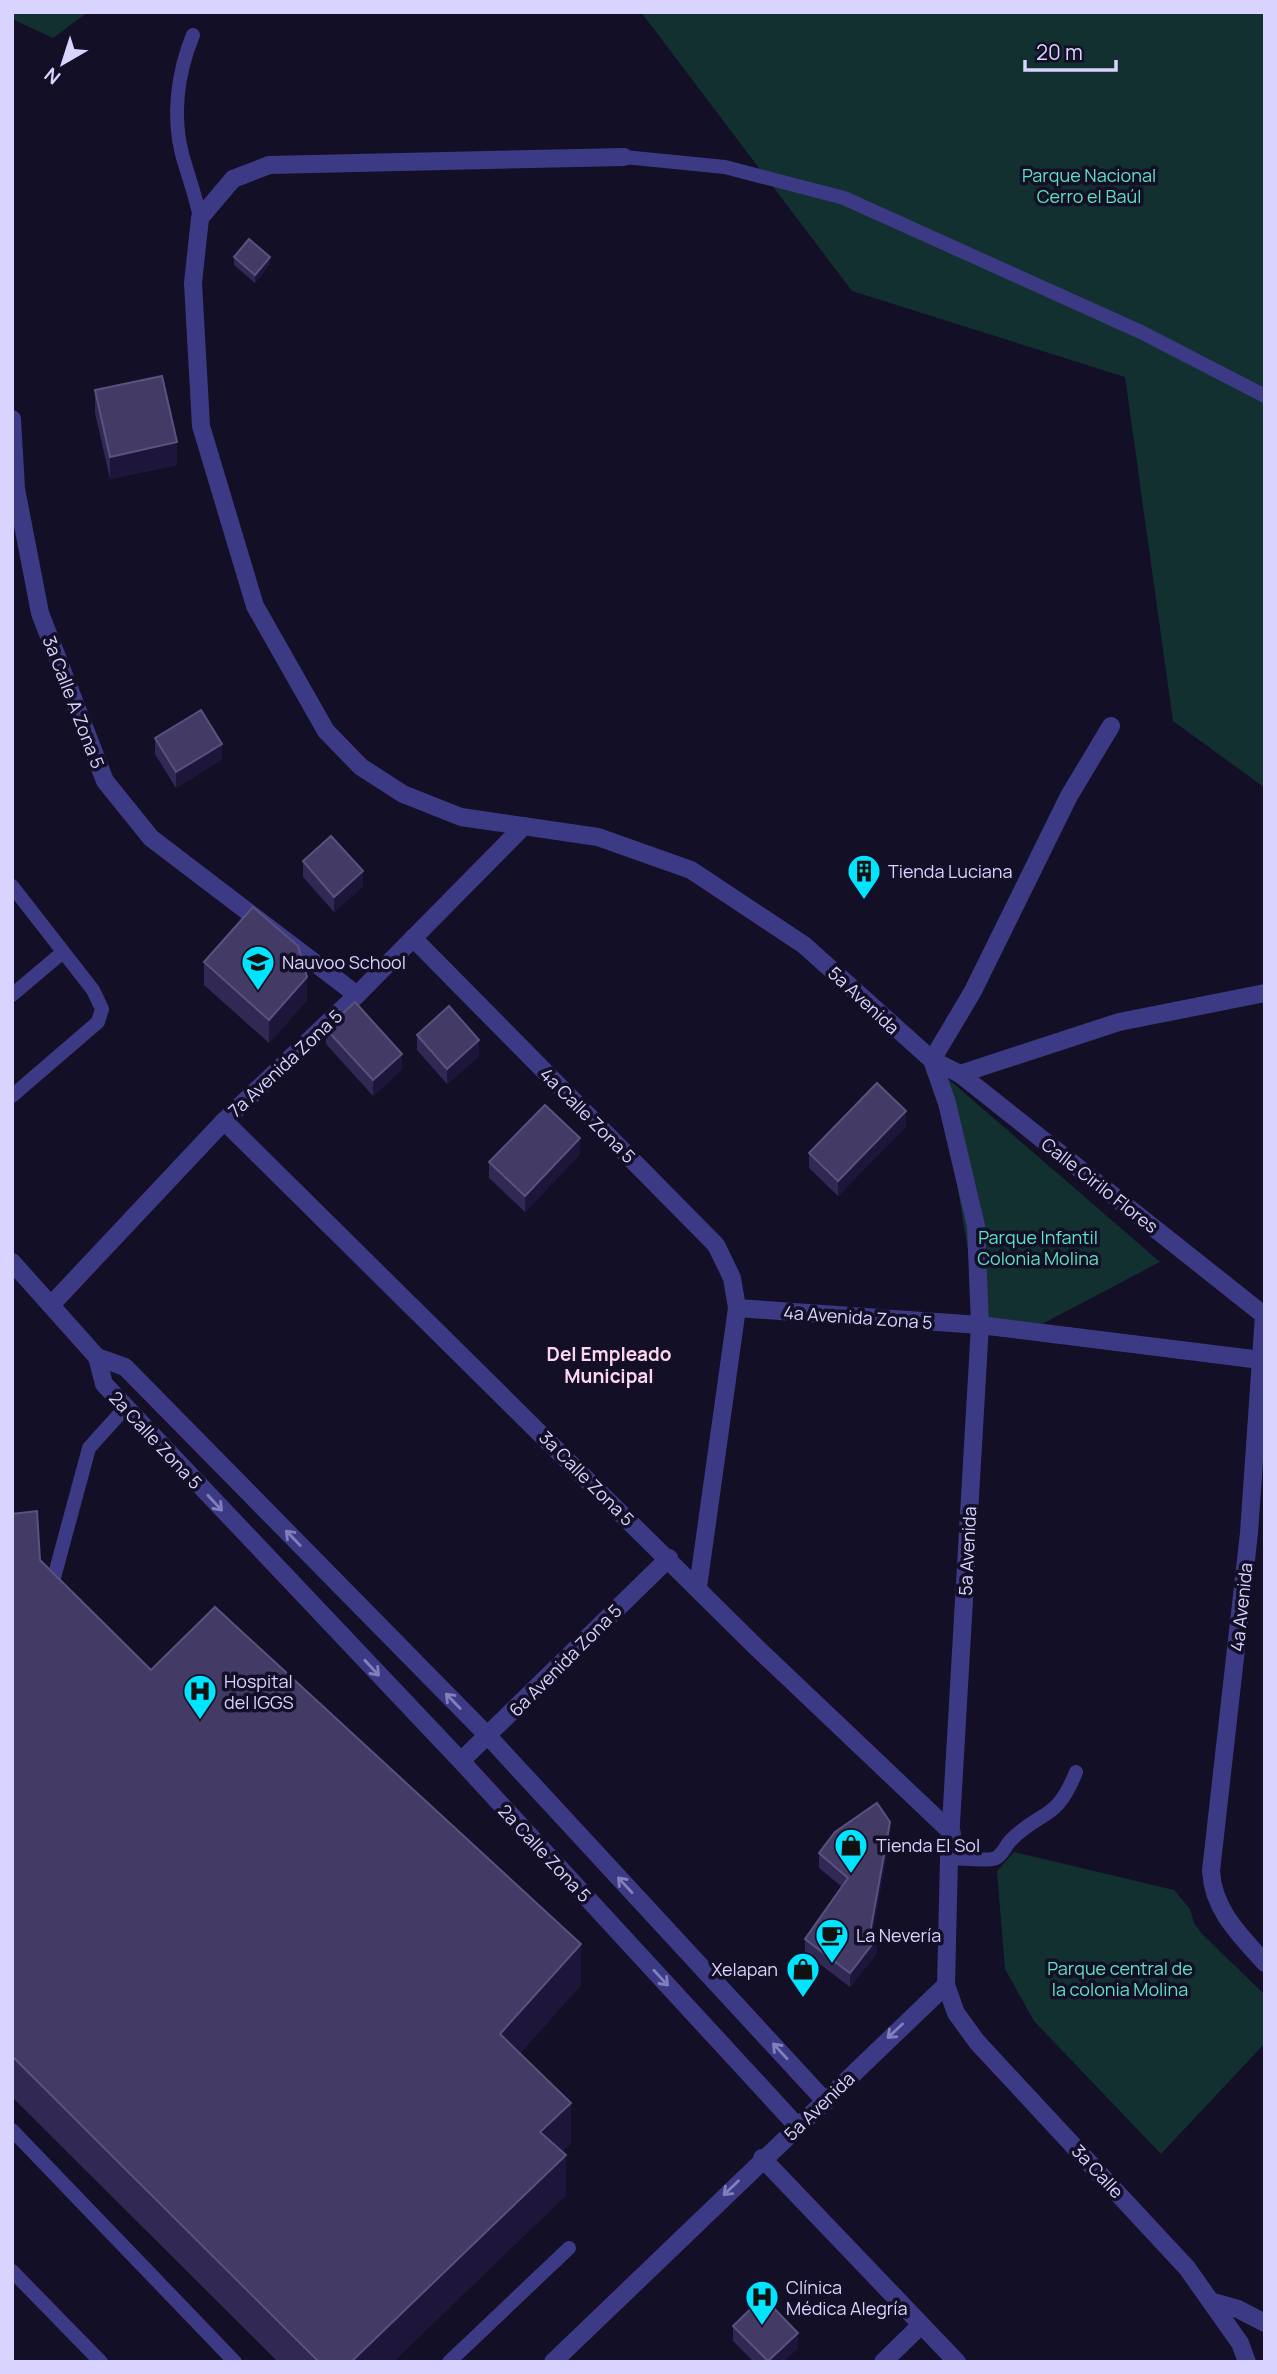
<svg xmlns="http://www.w3.org/2000/svg" width="1277" height="2374" font-family="Manrope,sans-serif">
	<style>
		.green { fill: #12302f }
		.lines { fill: none; stroke-linecap: round; stroke-linejoin: round }
		.service { stroke: #3d3a85; stroke-width: 14 }
		.minor { stroke: #3d3a85; stroke-width: 18 }
		.wall { fill: #312854 }
		.shaded-wall { fill: #1d163a }
		.building { fill: #433a66; stroke: #5a527e; stroke-width: 2 }
		.oneway { stroke: #837fbc }
		.labels { text-anchor: middle; dominant-baseline: central; stroke-width: 7; stroke-linejoin: round; paint-order: stroke }
		.park-label { font-size: 18px; fill: #5fe0c0; stroke: #130f26 }
		.street-label { font-size: 18px; fill: #d9d4ff; stroke: #130f26 }
		.poi-label { font-size: 18px; fill: #d9d4ff; stroke: #130f26; text-anchor: start }
		.neighbourhood-label { font-size: 19px; font-weight: bold; fill: #ffd6f0; stroke: #130f26 }
	</style>
	<rect width="100%" height="100%" fill="#130f26"/>
	<g class="green">
		<path d="M12,12H88L53,38L12,19Z"/>
		<path d="M641,12H1265V788L1173,721L1125,377L852,291Z"/>
		<path d="M938,1070L1160,1262L1042,1324L979,1317Z"/>
		<path d="M1014,1852L1174,1890L1190,1909L1194,1923L1202,1934L1265,1995V2043L1161,2154L1034,2021L1005,1969L997,1871Z"/>
	</g>
	<g class="lines">
		<g class="service">
			<path d="M193,35C178,72 172,114 182,154C188,176 196,196 200,218"/>
			<path d="M624,157L725,167L844,198L1141,332L1265,396"/>
			<path d="M12,886L93,990L102,1009L98,1022L12,1096"/>
			<path d="M12,995L63,952"/>
			<path d="M52,1585L89,1448L125,1408"/>
			<path d="M949,1858C963,1858 979,1861 993,1859C1002,1857 1005,1846 1011,1840C1042,1809 1056,1822 1076,1772"/>
			<path d="M12,2130L235,2362"/>
			<path d="M12,2271L101,2362"/>
			<path d="M449,2362L569,2248"/>
		</g>
		<g class="minor">
			<path d="M624,157L269,165L233,179L200,218L193,283L201,426L255,606L326,731L361,767L403,794L461,817L598,837L691,870L804,945L932,1060L947,1103L976,1226L980,1325L949,1858L946,1985L956,2013L977,2042L1187,2268L1240,2343L1247,2362"/>
			<path d="M12,419L16,489L40,613L105,781L151,838L357,995"/>
			<path d="M413,938L716,1245L732,1278L737,1308L698,1587"/>
			<path d="M932,1060L960,1074L1265,1316"/>
			<path d="M932,1060L973,991L1069,796L1111,726"/>
			<path d="M960,1074L1119,1022L1265,993"/>
			<path d="M224,1121L754,1645L952,1833"/>
			<path d="M12,1262L97,1357L125,1367L488,1736L826,2102"/>
			<path d="M51,1305L224,1121L357,995L524,826"/>
			<path d="M737,1308L980,1325L1261,1360"/>
			<path d="M1264,1315L1249,1533L1211,1871C1213,1910 1240,1935 1265,1963"/>
			<path d="M97,1357L104,1384L461,1761L798,2127"/>
			<path d="M461,1761L669,1558"/>
			<path d="M762,2158L957,2362"/>
			<path d="M1213,2302L1238,2309L1265,2323"/>
			<path d="M553,2362L946,1985"/>
			<path d="M883,2362L921,2325"/>
		</g>
	</g>
	<g class="wall">
		<path d="M234,257L270,264L255,283L234,265Z"/>
		<path d="M95,390L177,465L110,479L95,413Z"/>
		<path d="M155,738L222,759L176,788L155,754Z"/>
		<path d="M303,861L363,886L334,912L303,877Z"/>
		<path d="M204,962L307,1000L269,1043L204,985Z"/>
		<path d="M326,1029L402,1069L373,1096L326,1044Z"/>
		<path d="M417,1035L479,1056L447,1084L417,1050Z"/>
		<path d="M906,1126L838,1196L809,1168V1153Z"/>
		<path d="M580,1154L525,1212L489,1178V1162Z"/>
		<path d="M12,1514L40,1560L151,1670L581,1985L520,2053L571,2143L562,2151L566,2195L393,2362H278L12,2097Z"/>
		<path d="M890,1836L872,1935L877,1953L850,1987L805,1953V1939L842,1887L819,1868V1853Z"/>
		<path d="M733,2326L798,2348L783,2362H754L733,2341Z"/>
	</g>
	<g class="shaded-wall">
		<path d="M270,257V264L255,283V275Z"/>
		<path d="M177,442V465L110,479V457Z"/>
		<path d="M222,744V759L176,788V772Z"/>
		<path d="M363,871V886L334,912V897Z"/>
		<path d="M307,977V1000L269,1043V1020Z"/>
		<path d="M479,1040V1056L447,1084V1069Z"/>
		<path d="M402,1054V1069L373,1096V1080Z"/>
		<path d="M906,1111V1126L838,1196V1181Z"/>
		<path d="M580,1138V1154L525,1212V1196Z"/>
		<path d="M890,1822V1836L870,1947V1933Z"/>
		<path d="M877,1938V1953L850,1987V1973Z"/>
		<path d="M581,1944V1985L500,2075V2034Z"/>
		<path d="M571,2103V2143L540,2173V2132Z"/>
		<path d="M566,2155V2195L393,2362H351Z"/>
		<path d="M798,2333V2348L783,2362H768Z"/>
	</g>
	<g class="building">
		<path d="M249,239L270,257L255,275L234,257Z"/>
		<path d="M162,376L177,442L110,457L95,390Z"/>
		<path d="M201,710L222,744L176,772L155,738Z"/>
		<path d="M331,836L363,871L334,897L303,861Z"/>
		<path d="M253,907L298,946L307,977L269,1020L204,962Z"/>
		<path d="M355,1002L402,1054L373,1080L326,1029Z"/>
		<path d="M449,1006L479,1040L447,1069L417,1035Z"/>
		<path d="M877,1083L906,1111L838,1181L809,1153Z"/>
		<path d="M545,1105L580,1138L525,1196L489,1162Z"/>
		<path d="M37,1511L40,1560L151,1670L215,1607L581,1944L500,2034L571,2103L540,2132L566,2155L351,2362H319L12,2056V1514Z"/>
		<path d="M877,1803L890,1822L870,1933L877,1938L850,1973L805,1939L848,1878L819,1853L835,1832Z"/>
		<path d="M763,2297L798,2333L768,2361L733,2326Z"/>
	</g>
	<defs><path id="oneway-shaft" d="M-6 0H5M1.5-3L5.5 0L1.5 3" fill="none" stroke-width="1.6" stroke-linecap="round" stroke-linejoin="round" transform="scale(1.75)"/></defs>
	<g class="oneway">
		<use href="#oneway-shaft" transform="translate(215 1503) rotate(47)"/>
		<use href="#oneway-shaft" transform="translate(293 1538) rotate(-134)"/>
		<use href="#oneway-shaft" transform="translate(372 1668) rotate(47)"/>
		<use href="#oneway-shaft" transform="translate(453 1701) rotate(-134)"/>
		<use href="#oneway-shaft" transform="translate(625 1885) rotate(-133)"/>
		<use href="#oneway-shaft" transform="translate(661 1978) rotate(47)"/>
		<use href="#oneway-shaft" transform="translate(895 2031) rotate(137)"/>
		<use href="#oneway-shaft" transform="translate(780 2051) rotate(-133)"/>
		<use href="#oneway-shaft" transform="translate(731 2188) rotate(136)"/>
	</g>
	<defs>
		<symbol id="building-pin" viewBox="-11 -11 22 30"><path d="M0 17L-7.5 6A9.5 9.5 0 1 1 7.5 6Z" fill="#00e5ff" stroke="#130f26"/><path d="M-4-6H4V6H1V3H-1V6H-4ZM-2.5-4.3h1.7v1.8h-1.7ZM.8-4.3h1.7v1.8H.8ZM-2.5-1h1.7V.8h-1.7ZM.8-1h1.7V.8H.8Z" fill="#111"/></symbol>
		<symbol id="school-pin" viewBox="-11 -11 22 30"><path d="M0 17L-7.5 6A9.5 9.5 0 1 1 7.5 6Z" fill="#00e5ff" stroke="#130f26"/><path d="M0-5L7-2L0 1L-7-2ZM-4 1L0 2.5L4 1V4Q0 6-4 4Z" fill="#111"/></symbol>
		<symbol id="hospital-pin" viewBox="-11 -11 22 30"><path d="M0 17L-7.5 6A9.5 9.5 0 1 1 7.5 6Z" fill="#00e5ff" stroke="#130f26"/><path d="M-5-5h3v3.5h4V-5h3V5h-3V1.5h-4V5h-3Z" fill="#111"/></symbol>
		<symbol id="shop-pin" viewBox="-11 -11 22 30"><path d="M0 17L-7.5 6A9.5 9.5 0 1 1 7.5 6Z" fill="#00e5ff" stroke="#130f26"/><path d="M-5-2.5h2.3a2.7 3.5 0 0 1 5.4 0H5L5.5 6h-11ZM-1.5-2.5h3a1.5 2.3 0 0 0-3 0Z" fill="#111"/></symbol>
		<symbol id="cafe-pin" viewBox="-11 -11 22 30"><path d="M0 17L-7.5 6A9.5 9.5 0 1 1 7.5 6Z" fill="#00e5ff" stroke="#130f26"/><path d="M-5.5-4.5H6V0H3Q3 3.5 0 3.5H-2.5Q-5.5 3.5-5.5 0ZM3-3.2v2h1.7v-2ZM-6 4.5H4V6H-6Z" fill="#111"/></symbol>
	</defs>
	<g fill-rule="evenodd">
		<use href="#building-pin" x="845" y="852" width="38" height="52"/>
		<use href="#school-pin" x="239" y="943" width="38" height="52"/>
		<use href="#hospital-pin" x="181" y="1672" width="38" height="52"/>
		<use href="#shop-pin" x="832" y="1826" width="38" height="52"/>
		<use href="#cafe-pin" x="813" y="1916" width="38" height="52"/>
		<use href="#shop-pin" x="784" y="1950" width="38" height="52"/>
		<use href="#hospital-pin" x="743" y="2278" width="38" height="52"/>
	</g>
	<g class="labels">
		<g class="park-label">
			<text x="1089" y="175">Parque Nacional<tspan x="1089" dy="21">Cerro el Baúl</tspan></text>
			<text x="1038" y="1237">Parque Infantil<tspan x="1038" dy="21">Colonia Molina</tspan></text>
			<text x="1120" y="1968">Parque central de<tspan x="1120" dy="21">la colonia Molina</tspan></text>
		</g>
		<g class="street-label">
			<text transform="translate(74 702) rotate(69)">3a Calle A Zona 5</text>
			<text transform="translate(864 1000) rotate(43)">5a Avenida</text>
			<text transform="translate(285 1063) rotate(-43)">7a Avenida Zona 5</text>
			<text transform="translate(588 1115) rotate(45)">4a Calle Zona 5</text>
			<text transform="translate(1100 1185) rotate(38)">Calle Cirilo Flores</text>
			<text transform="translate(858 1317) rotate(4)">4a Avenida Zona 5</text>
			<text transform="translate(156 1440) rotate(47)">2a Calle Zona 5</text>
			<text transform="translate(587 1478) rotate(45)">3a Calle Zona 5</text>
			<text transform="translate(967 1551) rotate(-87)">5a Avenida</text>
			<text transform="translate(1241 1607) rotate(-84)">4a Avenida</text>
			<text transform="translate(565 1660) rotate(-45)">6a Avenida Zona 5</text>
			<text transform="translate(545 1853) rotate(47)">2a Calle Zona 5</text>
			<text transform="translate(819 2106) rotate(-44)">5a Avenida</text>
			<text transform="translate(1098 2171) rotate(47)">3a Calle</text>
		</g>
		<g class="poi-label">
			<text x="888" y="871">Tienda Luciana</text>
			<text x="282" y="962">Nauvoo School</text>
			<text x="224" y="1681">Hospital<tspan x="224" dy="21">del IGGS</tspan></text>
			<text x="876" y="1845">Tienda El Sol</text>
			<text x="856" y="1935">La Nevería</text>
			<text x="778" y="1969" text-anchor="end">Xelapan</text>
			<text x="786" y="2287">Clínica<tspan x="786" dy="21">Médica Alegría</tspan></text>
		</g>
		<g class="neighbourhood-label">
			<text x="609" y="1354">Del Empleado<tspan x="609" dy="22">Municipal</tspan></text>
		</g>
	</g>
	<rect width="1277" height="2374" fill="none" stroke="#d9d4ff" stroke-width="28"/>
	<g transform="translate(63 63) rotate(219)" stroke="#130f26" stroke-width="5" paint-order="stroke">
	<path d="M0-5L12 26L0 18L-12 26Z" fill="#d9d4ff"/>
	<text y="-10" font-size="19" font-weight="bold" text-anchor="middle" fill="#d9d4ff">N</text>
	</g>
	<path d="M1025 60v10h91v-10" fill="none" stroke="#d9d4ff" stroke-width="3.5"/>
	<text x="1036" y="60" font-size="21" fill="#d9d4ff" stroke="#130f26" stroke-width="5" paint-order="stroke">20 m</text>
</svg>
